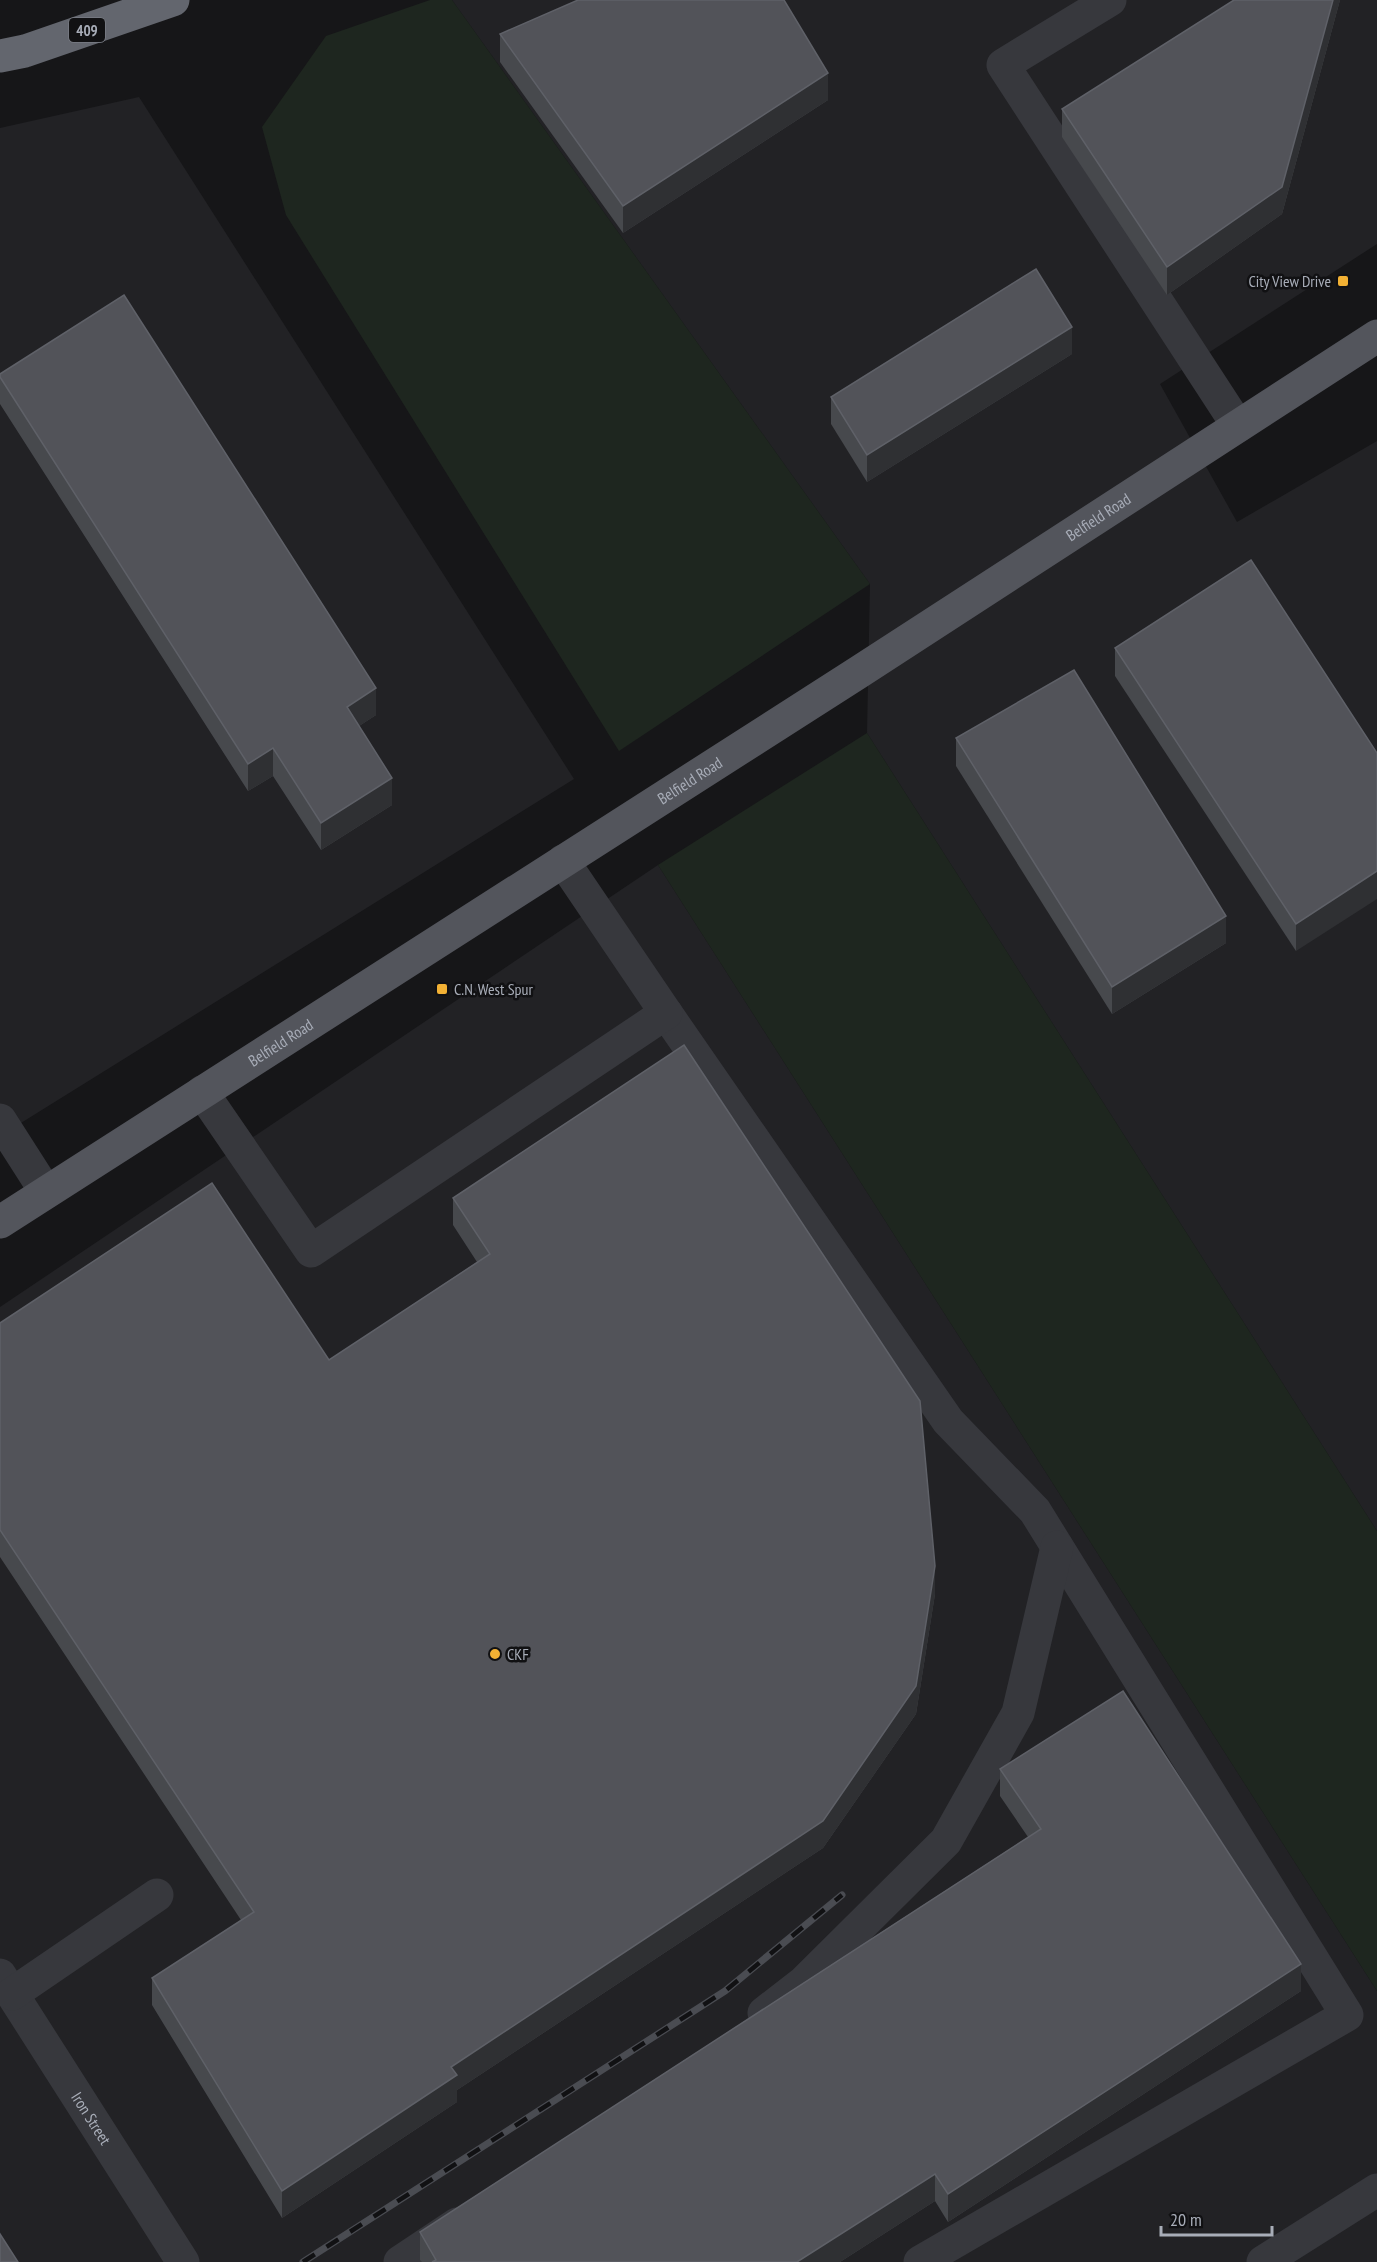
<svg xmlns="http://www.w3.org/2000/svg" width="1377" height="2262" font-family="'PT Sans Narrow',sans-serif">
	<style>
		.built { fill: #222225 }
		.green { fill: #1e261f }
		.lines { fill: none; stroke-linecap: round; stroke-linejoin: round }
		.minor { stroke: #37383d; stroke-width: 33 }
		.major { stroke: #53555c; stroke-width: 33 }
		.highway { stroke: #63666e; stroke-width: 33 }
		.rail-casing { stroke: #4a4c52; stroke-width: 7 }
		.rail { stroke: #111113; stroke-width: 4.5; stroke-dasharray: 14; stroke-linecap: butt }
		.wall { fill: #47494d }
		.shaded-wall { fill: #2f3033 }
		.building { fill: #525359; stroke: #5f6168; stroke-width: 1.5 }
		.poi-dot { fill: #f2b134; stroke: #111113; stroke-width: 2 }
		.labels { text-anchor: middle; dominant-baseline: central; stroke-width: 5; stroke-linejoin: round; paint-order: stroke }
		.shield { fill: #111113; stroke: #7b7e86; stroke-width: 1.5 }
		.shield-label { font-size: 15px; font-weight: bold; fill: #a8adb8 }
		.poi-label { font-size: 16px; fill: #a8adb8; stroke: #111113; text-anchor: start }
		.street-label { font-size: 16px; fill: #a8adb8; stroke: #111113 }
	</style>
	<rect width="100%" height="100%" fill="#161618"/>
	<g class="built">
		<path d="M452,0H1377V244L1160,384L1237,522L1377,441V1531L867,733L870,584Z"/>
		<path d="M139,97L574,779L0,1136V128Z"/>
		<path d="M658,865L1377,1991V2262H0V1307Z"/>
	</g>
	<g class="green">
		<path d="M430,0H452L870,584L619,751L286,215L262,127L326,36Z"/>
		<path d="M867,733L1377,1531V1991L658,865Z"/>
	</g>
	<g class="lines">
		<g class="minor">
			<path d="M1110,0L1003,65L1238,426"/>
			<path d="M666,1013L948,1421L1035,1511L1347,2015L920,2262"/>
			<path d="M202,1092L311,1251L666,1013L563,861"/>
			<path d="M0,1120L46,1192"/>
			<path id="s1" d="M0,1975L183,2262"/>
			<path d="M12,1994L157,1895"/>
			<path d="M764,2013L804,1982L946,1841L1018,1713L1057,1547"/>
			<path d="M400,2262L457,2224"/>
			<path d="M1263,2262L1377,2190"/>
		</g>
		<path class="major" id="s2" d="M0,1222L859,672L1377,336"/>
		<path class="highway" d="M0,56L25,51L173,0"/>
		<defs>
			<path id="rail" d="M303,2262L725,1991L842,1895"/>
		</defs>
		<use href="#rail" class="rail-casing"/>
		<use href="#rail" class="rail"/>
	</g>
	<g class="wall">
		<path d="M1234,0H1340L1282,214L1167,295L1062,137V109Z"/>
		<path d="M500,34L828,100L623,233L500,62Z"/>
		<path d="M1072,354L867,482L831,424V397Z"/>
		<path d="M0,377L376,715L359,726L392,805L321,850L273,776L248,791L0,404Z"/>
		<path d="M1115,648L1377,753L1296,951L1115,676Z"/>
		<path d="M956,738L1226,943L1112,1014L956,766Z"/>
		<path d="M453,1198L935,1594L916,1714L823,1848L457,2090V2102L282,2218L152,2005V1978L241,1920L0,1557V1323L329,1360L477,1262L453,1225Z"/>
		<path d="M1000,1769L1301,1991L948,2222L935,2201L840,2262H422L420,2260V2232L1028,1837L1000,1796Z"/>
	</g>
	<g class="shaded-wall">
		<path d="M1333,0H1340L1282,214L1167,295V267Z"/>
		<path d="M828,73V100L623,233V206Z"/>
		<path d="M1072,327V354L867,482V455Z"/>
		<path d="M376,688V715L347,734V707Z"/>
		<path d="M273,748V776L248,791V764Z"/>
		<path d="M392,778V805L321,850V823Z"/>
		<path d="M1377,871V899L1296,951V924Z"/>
		<path d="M1226,916V943L1112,1014V987Z"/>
		<path d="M935,1566V1594L916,1714L823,1848L457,2090V2102L282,2218V2191L451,2067Z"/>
		<path d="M1301,1964V1991L948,2222V2194Z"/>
		<path d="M935,2174V2201L840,2262H797Z"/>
	</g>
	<g class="building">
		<path d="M578,0H784L828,73L623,206L500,34Z"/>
		<path d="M1234,0H1333L1282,187L1167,267L1062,109Z"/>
		<path d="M1036,269L1072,327L867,455L831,397Z"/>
		<path d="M124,295L376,688L347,707L392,778L321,823L273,748L248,764L0,377V374Z"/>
		<path d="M1251,560L1377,753V871L1296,924L1115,648Z"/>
		<path d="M1074,670L1226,916L1112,987L956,738Z"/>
		<path d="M684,1045L920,1401L935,1566L916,1686L823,1821L451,2067L457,2075L282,2191L152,1978L254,1912L0,1530V1323L212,1183L329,1360L490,1254L453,1198Z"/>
		<path d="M1123,1691L1301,1964L948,2194L935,2174L797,2262H432L436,2260L420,2232L1041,1829L1000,1769Z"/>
		<path d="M0,2234L18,2262H0Z"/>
	</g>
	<g class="poi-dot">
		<rect x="1337" y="275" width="12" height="12" rx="3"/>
		<rect x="436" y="983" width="12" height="12" rx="3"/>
		<circle cx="495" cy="1654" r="6"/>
	</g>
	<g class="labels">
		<rect class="shield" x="69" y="18" width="36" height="24" rx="4.5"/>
		<g class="shield-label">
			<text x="87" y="30">409</text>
		</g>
		<g class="poi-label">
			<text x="1331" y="281" text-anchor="end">City View Drive</text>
			<text x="454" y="989">C.N. West Spur</text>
			<text x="507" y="1654">CKF</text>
		</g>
		<g class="street-label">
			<text stroke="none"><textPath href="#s2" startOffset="1305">Belfield Road</textPath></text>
			<text stroke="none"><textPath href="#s2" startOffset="819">Belfield Road</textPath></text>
			<text stroke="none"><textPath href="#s2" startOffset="333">Belfield Road</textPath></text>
			<text stroke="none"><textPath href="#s1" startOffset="170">Iron Street</textPath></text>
		</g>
	</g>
	<path d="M1161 2226v9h111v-9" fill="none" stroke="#a8adb8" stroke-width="3"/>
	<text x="1170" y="2226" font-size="18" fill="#a8adb8" stroke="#111113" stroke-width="4.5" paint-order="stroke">20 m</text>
</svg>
